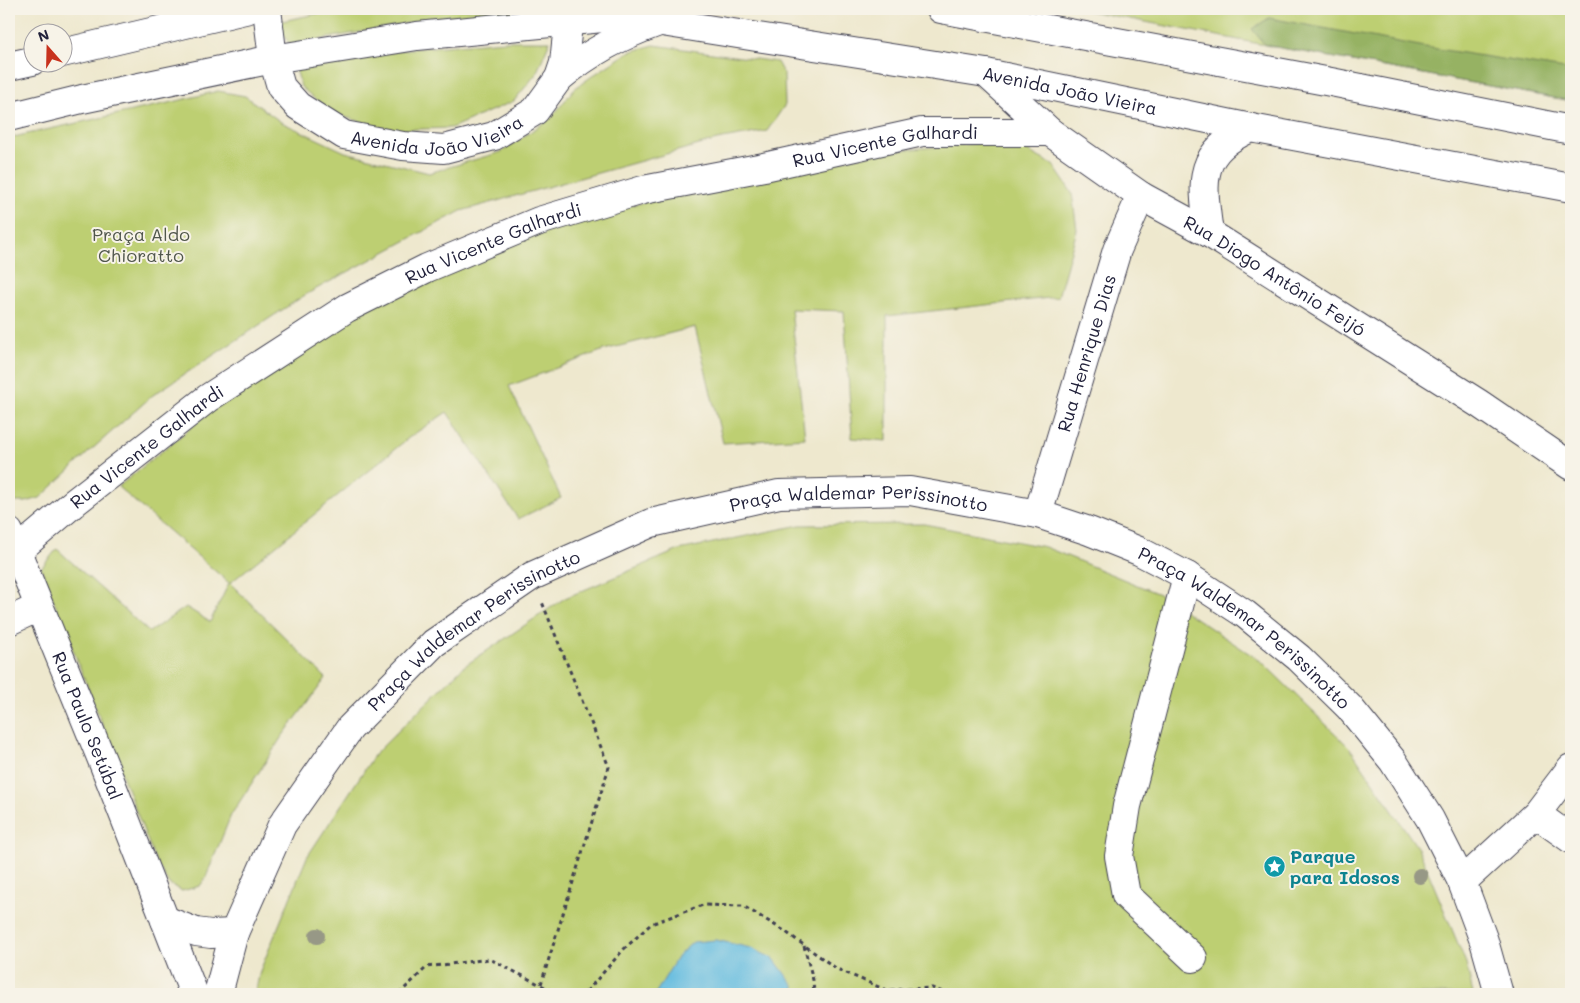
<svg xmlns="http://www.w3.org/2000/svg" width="1580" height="1003" font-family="Mali,sans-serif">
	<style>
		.green { fill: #bdcf72; stroke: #707856 }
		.forest { fill: #96b264; stroke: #5c6a50 }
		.water { fill: #62bbdf; stroke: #426e8d }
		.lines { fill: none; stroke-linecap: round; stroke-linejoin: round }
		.minor-casing { stroke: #414051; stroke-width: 30 }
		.major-casing { stroke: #414051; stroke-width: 30 }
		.path { stroke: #414051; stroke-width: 3; stroke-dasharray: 4 4; stroke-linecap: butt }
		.minor { stroke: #fff; stroke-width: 28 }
		.major { stroke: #fff; stroke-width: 28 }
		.tree { fill: #979886 }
		.labels { text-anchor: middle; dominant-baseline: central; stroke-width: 4; stroke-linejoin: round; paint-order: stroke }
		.street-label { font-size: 18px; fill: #22223b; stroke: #f7f3e8 }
		.park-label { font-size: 18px; fill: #50564c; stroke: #f7f3e8 }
		.culture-label { font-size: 18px; font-weight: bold; fill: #0d838f; stroke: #f7f3e8; text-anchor: start }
	</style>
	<rect width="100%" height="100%" fill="#f7f3e8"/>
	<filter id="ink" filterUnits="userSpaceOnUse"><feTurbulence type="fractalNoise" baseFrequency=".02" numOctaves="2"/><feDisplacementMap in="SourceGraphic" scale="10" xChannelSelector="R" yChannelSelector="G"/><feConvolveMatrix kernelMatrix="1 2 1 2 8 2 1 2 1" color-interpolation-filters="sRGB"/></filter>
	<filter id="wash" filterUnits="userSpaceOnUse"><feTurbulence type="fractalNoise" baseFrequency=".0096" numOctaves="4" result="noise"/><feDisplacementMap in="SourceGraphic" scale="20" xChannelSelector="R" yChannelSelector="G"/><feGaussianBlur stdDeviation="1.12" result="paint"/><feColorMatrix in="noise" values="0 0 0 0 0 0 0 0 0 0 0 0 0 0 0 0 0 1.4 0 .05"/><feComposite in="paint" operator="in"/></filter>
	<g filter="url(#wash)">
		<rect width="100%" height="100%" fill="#eee8ce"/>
		<g class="green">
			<path d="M340,9H549L551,15L419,21L291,45L280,32L282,21Z"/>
			<path d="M1078,9H1571V101L1265,45Z"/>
			<path d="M505,41H550L536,74L514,101L451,128L390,130L331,113L301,87L295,65L410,49Z"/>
			<path d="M654,45L777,62L784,75L785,105L767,131L717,140L461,211L305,295L153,395L90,451L40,498L26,502H11L9,496V138L173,102L218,91L245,96L281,122L345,152L429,173L501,152L552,117L574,89L595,74L629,52Z"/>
			<path d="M985,143L1026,150L1053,165L1072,193L1077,230L1058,297L887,316V441L852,438L844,311L791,309L805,438L723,443L695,327L604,350L509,386L561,498L518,519L447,412L411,436L230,583L326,678L281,738L231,815L206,877L200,886L182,891L169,884L156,862L41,568L57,549L149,632L186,607L210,622L229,583L118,487L253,377L373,300L528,233L674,194L887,151Z"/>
			<path d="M924,524L1045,547L1159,594L1262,662L1350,748L1419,850L1466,963L1473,994H255L260,971L307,857L375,754L463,667L565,598L679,550L800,525Z"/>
		</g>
		<path class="forest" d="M1269,18L1425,47L1571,70V101L1265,45L1252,29Z"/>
		<path class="water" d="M716,940L751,948L774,959L794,986L796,994H655L678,956L693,942Z"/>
	</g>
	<g filter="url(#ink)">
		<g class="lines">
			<defs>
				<g id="minor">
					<path d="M62,53L249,9"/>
					<path d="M9,66L32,61"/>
					<path id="s1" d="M986,73L1050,132L1141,196L1209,233L1478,403L1571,466"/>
					<path d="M9,117L82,99L273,59"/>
					<path id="s2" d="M1038,514L1117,250L1141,196"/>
					<path id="s3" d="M9,532L104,765L194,994"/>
					<path id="s4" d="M16,552L75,502L208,398L347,308L427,268L539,221L643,190L764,167L922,132H1050"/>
					<path d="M1187,576L1127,806L1119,856L1126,895L1193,958"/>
					<path d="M9,621L39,607"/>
					<path d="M1536,814L1571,839"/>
					<path d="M1462,882L1536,814L1571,768"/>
					<path d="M165,920L196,932L211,934L234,933"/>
					<path id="s5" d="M218,994L234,933L282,825L350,728L434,643L532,576L651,523L779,494L910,491L1038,514L1089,531L1139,551L1187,576L1245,614L1299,658L1349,707L1393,761L1430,819L1462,882L1484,941L1499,994"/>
				</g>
				<g id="major">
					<path id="s6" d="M267,9L273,59L281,87L298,106L344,135L403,146L444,149L494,136L535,111L559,78L564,63L567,34L566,21L563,9"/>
					<path d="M941,9L1331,82L1571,130"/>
					<path id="s7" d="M273,59L417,36L624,16L986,73L1251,128L1571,188"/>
					<path d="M559,78C590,52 620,36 659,22"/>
					<path d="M1209,233C1202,181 1196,152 1251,128"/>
				</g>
			</defs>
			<use href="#minor" class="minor-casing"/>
			<use href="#major" class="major-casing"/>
			<g class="path">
				<path d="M804,946L813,980L814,994"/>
				<path d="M541,984L609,767L542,602"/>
				<path d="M399,994L427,967L490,959L558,994"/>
				<path d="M579,994L586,992L624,949L651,924L703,905L743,906L783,930L837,969L886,990L932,988L948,994"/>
				<path d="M904,994L911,989"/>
			</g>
			<use href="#minor" class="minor"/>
			<use href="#major" class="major"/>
		</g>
		<g class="tree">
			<circle cx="1420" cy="876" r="8"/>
			<circle cx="317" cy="936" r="8"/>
		</g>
	</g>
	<defs>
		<symbol id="sight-disc" viewBox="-11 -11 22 22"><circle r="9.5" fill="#0f9aa8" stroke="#f7f3e8"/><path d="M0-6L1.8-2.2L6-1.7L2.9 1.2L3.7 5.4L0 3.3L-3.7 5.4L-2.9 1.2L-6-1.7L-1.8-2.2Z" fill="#fff"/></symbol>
	</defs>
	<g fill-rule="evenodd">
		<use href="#sight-disc" x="1262" y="854" width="25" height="25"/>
	</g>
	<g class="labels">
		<g class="street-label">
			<text stroke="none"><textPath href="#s7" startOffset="806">Avenida João Vieira</textPath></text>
			<text stroke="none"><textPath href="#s6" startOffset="255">Avenida João Vieira</textPath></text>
			<text stroke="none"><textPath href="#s4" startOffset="978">Rua Vicente Galhardi</textPath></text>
			<text stroke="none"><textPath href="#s4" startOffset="572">Rua Vicente Galhardi</textPath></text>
			<text stroke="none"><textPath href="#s1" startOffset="354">Rua Diogo Antônio Feijó</textPath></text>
			<text stroke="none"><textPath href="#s2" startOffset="168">Rua Henrique Dias</textPath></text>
			<text stroke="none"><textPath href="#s4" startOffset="168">Rua Vicente Galhardi</textPath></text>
			<text stroke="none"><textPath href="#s5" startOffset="879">Praça Waldemar Perissinotto</textPath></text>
			<text stroke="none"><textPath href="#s5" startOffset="1299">Praça Waldemar Perissinotto</textPath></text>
			<text stroke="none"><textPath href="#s5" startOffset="459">Praça Waldemar Perissinotto</textPath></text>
			<text stroke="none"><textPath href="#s3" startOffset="209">Rua Paulo Setúbal</textPath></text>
		</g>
		<g class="park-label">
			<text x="141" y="234">Praça Aldo<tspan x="141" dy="21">Chioratto</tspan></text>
		</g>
		<g class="culture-label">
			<text x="1290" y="856">Parque<tspan x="1290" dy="21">para Idosos</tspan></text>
		</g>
	</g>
	<rect width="1580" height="1003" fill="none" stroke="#f7f3e8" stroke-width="30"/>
	<g transform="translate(48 48) rotate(340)"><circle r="24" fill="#f7f3e8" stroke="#a29fa3"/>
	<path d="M0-4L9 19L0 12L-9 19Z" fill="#c8321e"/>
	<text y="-8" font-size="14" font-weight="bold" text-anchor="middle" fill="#22223b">N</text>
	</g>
</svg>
